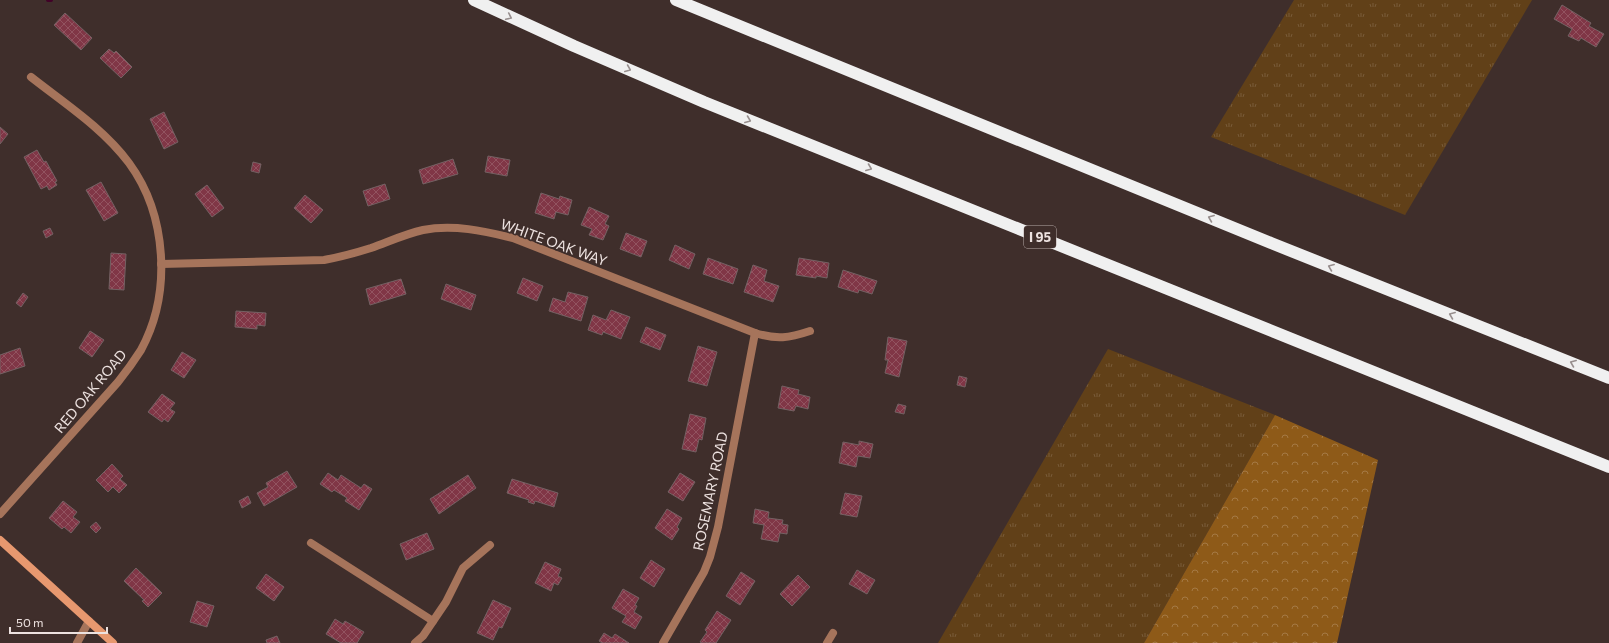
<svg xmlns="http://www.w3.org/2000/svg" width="1609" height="643" font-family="Commissioner,sans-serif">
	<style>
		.grass { fill: url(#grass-tufts) }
		.forest { fill: url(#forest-crowns) }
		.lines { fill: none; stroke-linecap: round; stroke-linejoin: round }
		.stream { stroke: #420128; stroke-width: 4 }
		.building { fill: url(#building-cross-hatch); stroke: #746163 }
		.street { stroke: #a6745b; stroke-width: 8 }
		.secondary { stroke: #e7986f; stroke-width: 8 }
		.highway { stroke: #f0f0f0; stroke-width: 12 }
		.oneway { stroke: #988f8e }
		.labels { text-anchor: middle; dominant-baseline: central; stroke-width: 3.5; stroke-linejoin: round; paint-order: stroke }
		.shield { fill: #3f2e2b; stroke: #b9acaa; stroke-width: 1 }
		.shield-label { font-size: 13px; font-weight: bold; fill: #ede2e0 }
		.street-label { font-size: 14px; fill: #ede2e0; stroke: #3f2e2b }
	</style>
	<defs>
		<pattern id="grass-tufts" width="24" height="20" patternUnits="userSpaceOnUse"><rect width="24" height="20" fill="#614018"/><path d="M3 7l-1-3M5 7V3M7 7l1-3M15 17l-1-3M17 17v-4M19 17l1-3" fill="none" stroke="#785b39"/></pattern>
		<pattern id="forest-crowns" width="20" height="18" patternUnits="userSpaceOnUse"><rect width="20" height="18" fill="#8e5a18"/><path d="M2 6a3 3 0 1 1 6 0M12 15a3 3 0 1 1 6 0" fill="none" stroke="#a47944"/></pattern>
		<pattern id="building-cross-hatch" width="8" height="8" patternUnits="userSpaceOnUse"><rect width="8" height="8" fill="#803646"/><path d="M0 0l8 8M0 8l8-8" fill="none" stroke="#925360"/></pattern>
	</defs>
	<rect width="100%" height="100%" fill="#3f2e2b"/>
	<g class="grass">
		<path d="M1294,0H1532L1405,215L1211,137Z"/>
		<path d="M1108,349L1275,415L1144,643H938Z"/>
	</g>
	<path class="forest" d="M1275,415L1378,460L1337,643H1144Z"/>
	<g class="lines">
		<path class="stream" d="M48,0H51"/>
	</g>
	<g class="building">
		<path d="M1562,5L1591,23L1589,26L1604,34L1596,47L1581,38L1579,41L1568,36L1572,29L1554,19Z"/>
		<path d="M65,13L92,38L81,50L54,25Z"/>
		<path d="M109,49L114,53L116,51L132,67L121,78L100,58Z"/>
		<path d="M164,112L178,142L164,149L150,119Z"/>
		<path d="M0,127L8,134L0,144Z"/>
		<path d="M37,150L44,162L46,161L57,181L55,182L57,185L49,190L47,186L41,189L24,157Z"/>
		<path d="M488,156L510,160L507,176L485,172Z"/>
		<path d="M453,159L458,174L423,184L419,170Z"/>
		<path d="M253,162L261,164L259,173L251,171Z"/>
		<path d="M101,182L118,213L104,221L86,190Z"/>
		<path d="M385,184L390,199L368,206L363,191Z"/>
		<path d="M207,185L224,208L212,217L195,194Z"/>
		<path d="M541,193L559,199L560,196L572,200L568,215L556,212L554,219L535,213Z"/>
		<path d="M305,195L323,210L311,223L294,208Z"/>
		<path d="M589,207L609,216L605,224L609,226L603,240L589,235L592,229L581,225Z"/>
		<path d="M50,228L53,234L46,238L43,231Z"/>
		<path d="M626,233L647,241L641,257L620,249Z"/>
		<path d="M675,245L695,254L689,269L669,260Z"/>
		<path d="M111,253L126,254L124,290L109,289Z"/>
		<path d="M708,258L738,269L733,284L703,274Z"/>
		<path d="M799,258L829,263L827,278L816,276V278L796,275Z"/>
		<path d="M753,265L767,270L764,281L779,286L773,302L744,292Z"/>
		<path d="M843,270L877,281L872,294L859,290L858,293L838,287Z"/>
		<path d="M523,278L543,286L537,301L517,293Z"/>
		<path d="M401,279L406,294L370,305L366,289Z"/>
		<path d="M446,284L476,295L471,310L441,299Z"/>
		<path d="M568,292L588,297L581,321L549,311L553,298L565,302Z"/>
		<path d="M23,293L28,297L21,307L16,303Z"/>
		<path d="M611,310L630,317L621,339L603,332L602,335L588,330L593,315L606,320Z"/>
		<path d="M236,311L266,313L265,326L257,325V329L235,327Z"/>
		<path d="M646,327L666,335L660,350L640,342Z"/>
		<path d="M90,331L104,340L92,357L79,348Z"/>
		<path d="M888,337L907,341L899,377L885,373L888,360H885Z"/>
		<path d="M698,346L717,352L707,386L688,381Z"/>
		<path d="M20,348L25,366L0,374V355Z"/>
		<path d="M182,352L196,360L184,378L171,370Z"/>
		<path d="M959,376L967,378L965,387L957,385Z"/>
		<path d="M782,386L799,390L798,394L810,397L808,409L796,406L794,411L778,408Z"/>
		<path d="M162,394L175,403L170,409L175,412L168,422L164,419L162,422L148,412Z"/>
		<path d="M898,404L906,406L904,414L895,412Z"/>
		<path d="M690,414L706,418L702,440L699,439L696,452L682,449Z"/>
		<path d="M859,441L873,444L870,458L858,456L856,467L839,463L843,442L859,445Z"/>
		<path d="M112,464L123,476L120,479L127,485L119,493L113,487L108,492L96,480Z"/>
		<path d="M287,471L297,487L264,506L257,493L268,487L266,483Z"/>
		<path d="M328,473L338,480L341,475L361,488L364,484L372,489L359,510L345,501L347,498L334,490L332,492L320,484Z"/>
		<path d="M680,473L695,482L683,501L668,492Z"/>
		<path d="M468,475L476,488L439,514L430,499Z"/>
		<path d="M512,479L558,493L554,507L535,501L534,504L528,502L529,500L507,493Z"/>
		<path d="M845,493L862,496L857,517L840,514Z"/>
		<path d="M248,496L251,503L242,508L239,501Z"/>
		<path d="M63,501L77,512L73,517L80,522L71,533L64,527L62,529L49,518Z"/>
		<path d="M667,509L682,518L677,527L679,529L672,540L655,528Z"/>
		<path d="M755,509L769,512L768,518L783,520L782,524L788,525L787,534L780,533L778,542L761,539L764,525L753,523Z"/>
		<path d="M96,522L101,528L96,533L90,527Z"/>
		<path d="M427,533L434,549L406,560L400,544Z"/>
		<path d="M651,560L665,569L654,587L640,578Z"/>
		<path d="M545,562L561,569L558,576L562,578L558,585L554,583L551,591L535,583Z"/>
		<path d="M136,568L162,593L148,607L142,601L144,600L124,581Z"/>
		<path d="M857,570L875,580L867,594L849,584Z"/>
		<path d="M741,572L755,581L740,605L726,596Z"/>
		<path d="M266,574L284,587L274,601L256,588Z"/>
		<path d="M798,575L810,587L792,606L780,594Z"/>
		<path d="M623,589L639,598L635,605L637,606L634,612L642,617L635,629L622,622L626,616L612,608Z"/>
		<path d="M493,600L511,608L502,628L499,627L493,640L477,633Z"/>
		<path d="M197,601L214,606L207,627L190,622Z"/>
		<path d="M717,611L731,620L716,643H702L700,642L707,632L705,630Z"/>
		<path d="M335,619L343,624L345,621L364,632L357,643H341L326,634Z"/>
		<path d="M604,633L612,638L615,634L629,643H602L599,641Z"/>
		<path d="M277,636L280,643H267L266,640Z"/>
	</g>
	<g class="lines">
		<g class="street">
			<path d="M161,264L324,260C340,257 355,253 371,248C388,242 405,234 423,230C453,224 484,231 513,238L755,333C777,340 789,338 810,331"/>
			<path d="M0,514L118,382C126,372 134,361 141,350C172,293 167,215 129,163C103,128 64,103 31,77"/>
			<path d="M311,543L433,621"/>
			<path d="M77,643L89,621"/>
			<path d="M415,643L423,636L446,602L463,568L490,545"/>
			<path d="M663,643L704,572L710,557L718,527L755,333"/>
			<path d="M827,643L833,633"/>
		</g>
		<path class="secondary" d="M0,540L113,643"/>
		<g class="highway">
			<path d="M474,0L574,46L704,102L1609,467"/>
			<path d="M676,0L1271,243L1609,378"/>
		</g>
	</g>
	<defs><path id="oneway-chevron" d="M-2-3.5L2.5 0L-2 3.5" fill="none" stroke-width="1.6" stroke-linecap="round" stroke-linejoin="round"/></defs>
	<g class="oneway">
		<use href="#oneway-chevron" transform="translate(509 17) rotate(25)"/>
		<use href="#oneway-chevron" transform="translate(628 69) rotate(23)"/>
		<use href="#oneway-chevron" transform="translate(748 120) rotate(22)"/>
		<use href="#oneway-chevron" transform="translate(869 168) rotate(22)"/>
		<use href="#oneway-chevron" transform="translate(1211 218) rotate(-158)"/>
		<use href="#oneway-chevron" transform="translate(1331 267) rotate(-158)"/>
		<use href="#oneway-chevron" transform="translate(1452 315) rotate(-158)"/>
		<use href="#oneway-chevron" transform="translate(1573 363) rotate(-158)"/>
	</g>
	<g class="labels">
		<rect class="shield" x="1024" y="226" width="32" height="22" rx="3"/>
		<g class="shield-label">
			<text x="1040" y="237">I 95</text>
		</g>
		<g class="street-label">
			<text transform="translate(554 242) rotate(20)">WHITE OAK WAY</text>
			<text transform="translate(90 391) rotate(-50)">RED OAK ROAD</text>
			<text transform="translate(710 491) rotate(-78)">ROSEMARY ROAD</text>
		</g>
	</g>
	<path d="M10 627v6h97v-6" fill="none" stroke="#ede2e0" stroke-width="2"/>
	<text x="16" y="627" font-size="12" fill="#ede2e0" stroke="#3f2e2b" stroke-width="3" paint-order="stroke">50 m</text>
</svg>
